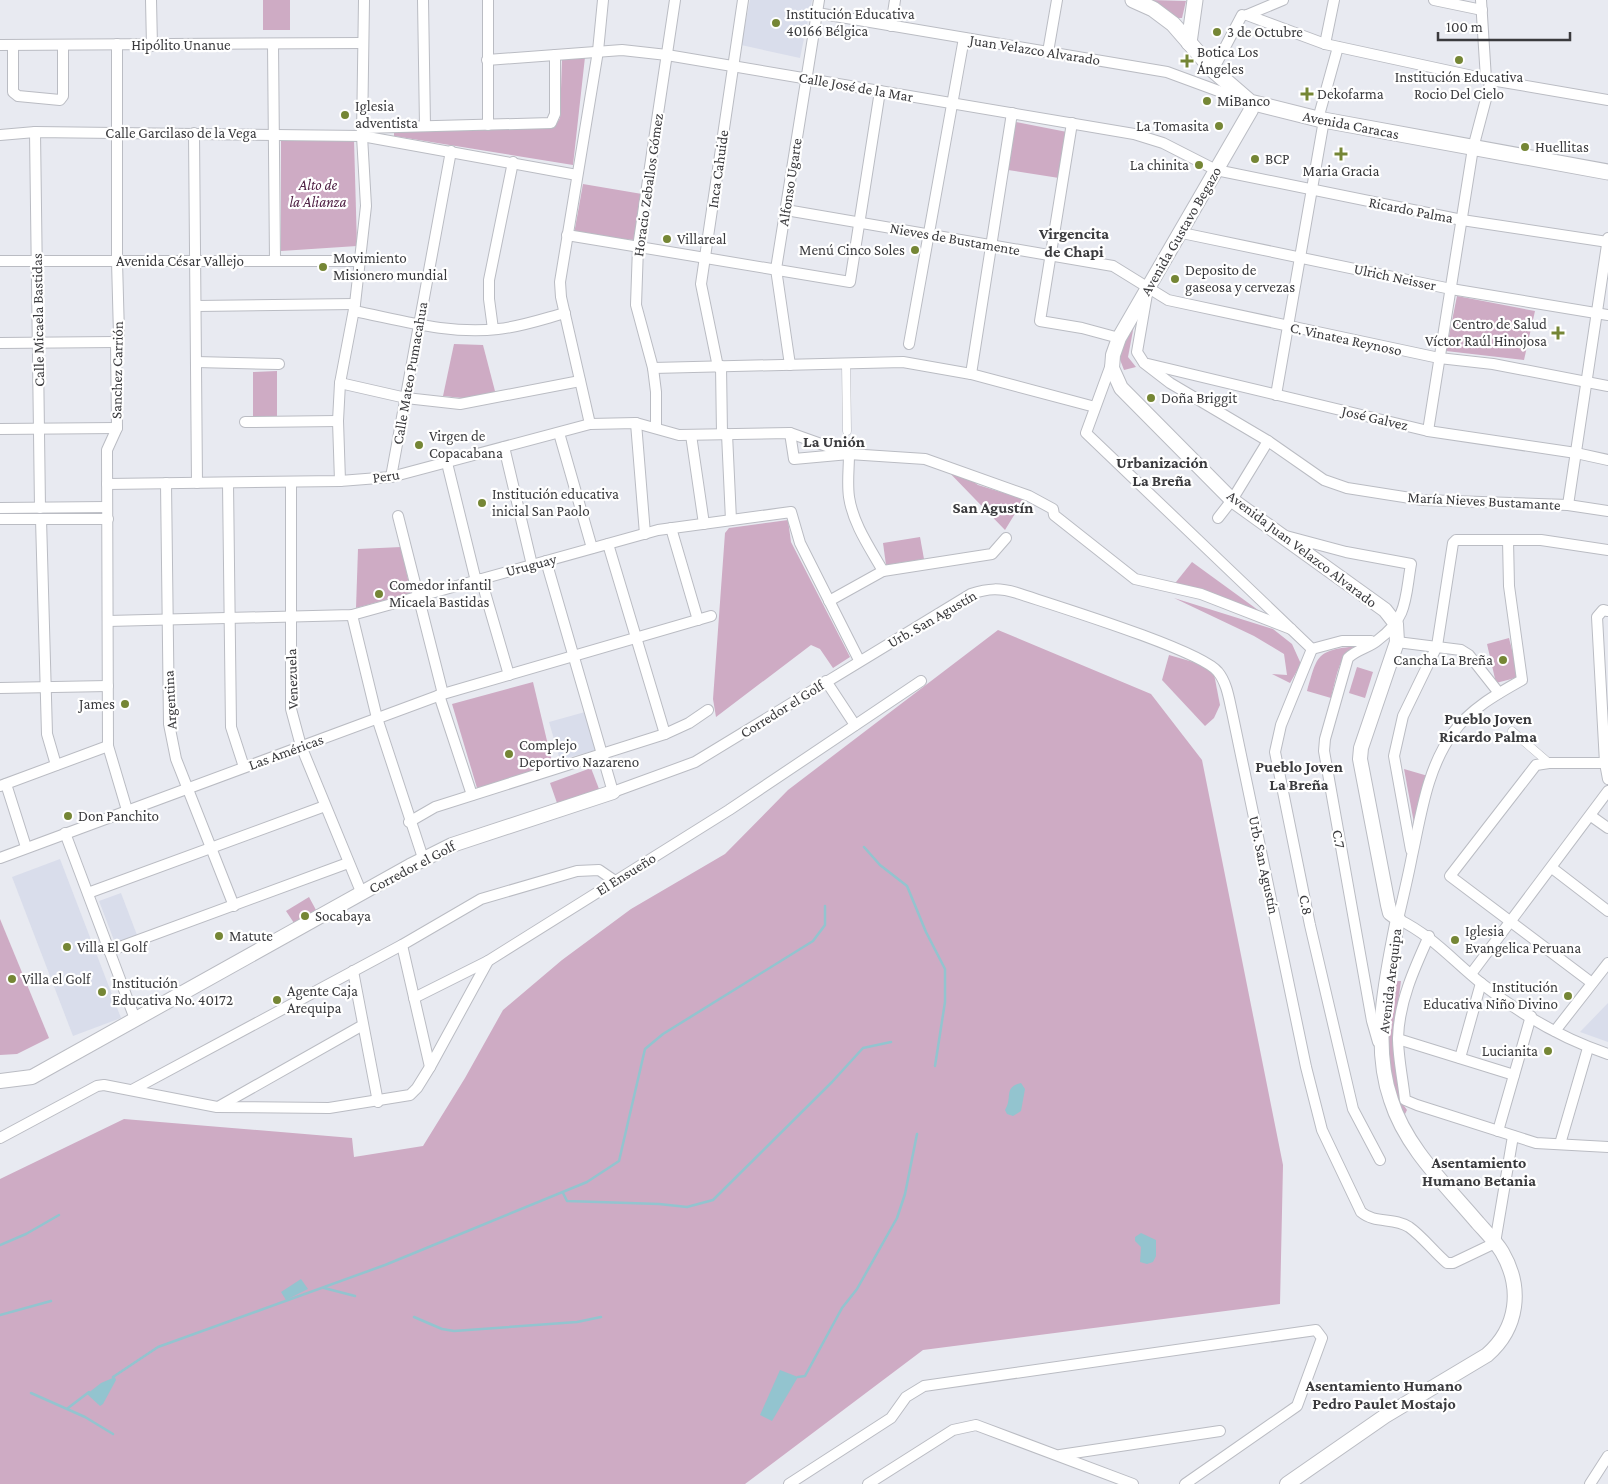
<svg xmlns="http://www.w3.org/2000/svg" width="1608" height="1484" font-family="'Crimson Pro',serif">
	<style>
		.built { fill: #d9ddeb }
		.green { fill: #ceabc4 }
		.water { fill: #93c4cf }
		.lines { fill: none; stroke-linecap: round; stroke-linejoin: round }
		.stream { stroke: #93c4cf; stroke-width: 2.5 }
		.pedestrian-casing { stroke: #babcc3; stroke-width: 9 }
		.minor-casing { stroke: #babcc3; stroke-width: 12 }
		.tertiary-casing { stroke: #babcc3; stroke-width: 16 }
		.secondary-casing { stroke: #babcc3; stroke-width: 17 }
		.pedestrian { stroke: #fff; stroke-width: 8 }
		.minor { stroke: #fff; stroke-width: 10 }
		.tertiary { stroke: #fff; stroke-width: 14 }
		.secondary { stroke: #fff; stroke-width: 15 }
		.poi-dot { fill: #758635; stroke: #fff; stroke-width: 2 }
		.labels { text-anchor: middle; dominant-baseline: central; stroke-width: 4.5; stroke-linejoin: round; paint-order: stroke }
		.poi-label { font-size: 15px; fill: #3a3a3d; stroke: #fff; text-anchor: start }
		.street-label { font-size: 15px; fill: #3a3a3d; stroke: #fff }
		.park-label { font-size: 15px; font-style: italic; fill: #512346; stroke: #fff }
		.neighbourhood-label { font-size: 16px; font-weight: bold; fill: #3a3a3d; stroke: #fff }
	</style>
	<rect width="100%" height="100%" fill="#e8eaf1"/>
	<g class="built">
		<path d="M750,0H812L800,58L741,45Z"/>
		<path d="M585,712L596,750L560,760L549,722Z"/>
		<path d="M60,859L121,1018L73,1036L12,877Z"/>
		<path d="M121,893L137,935L115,943L99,901Z"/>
		<path d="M1608,1003V1042L1580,1032Z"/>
	</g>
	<g class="green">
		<rect x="263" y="0" width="27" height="30"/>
		<path d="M1150,0L1186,1L1182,18H1176Z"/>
		<path d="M585,57L573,165L394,136V131L554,128L560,118L562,59Z"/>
		<path d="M1016,122L1067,132L1059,178L1008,170Z"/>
		<path d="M281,139L354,140L357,246L281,251Z"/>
		<path d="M583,184L642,194L634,240L574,234Z"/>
		<path d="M1457,296L1535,311L1524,360L1446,351Z"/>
		<path d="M1135,320L1128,357L1136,367L1124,370L1119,357Z"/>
		<path d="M454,344L483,345L496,395L472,399L443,396Z"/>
		<path d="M277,371V419L253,418V372Z"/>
		<path d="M942,465L964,475L978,485L1024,499L1005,530Z"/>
		<path d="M788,520L791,542L850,657L833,668L820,649L811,645L716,717L713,699L725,533L729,528Z"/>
		<path d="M920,537L924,559L886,565L883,543Z"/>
		<path d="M401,547L411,593L356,608L358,549Z"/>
		<path d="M1192,562L1269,618L1172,587Z"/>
		<path d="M1174,598L1273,629L1292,644L1301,664L1290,683L1272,674L1287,675L1284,654L1254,636Z"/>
		<path d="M998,630L1151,694L1202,760L1283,1165L1280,1304L923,1350L745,1484H0V1179L124,1119L352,1138L354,1157L423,1146L465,1078L503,1010L562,960L631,909L725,854L788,790Z"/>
		<path d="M1509,638L1519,677L1496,683L1487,644Z"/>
		<path d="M1356,646C1338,655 1336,680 1331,698L1307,691C1318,654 1316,651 1356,646Z"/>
		<path d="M1169,655L1207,666L1214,674L1220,705L1214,718L1205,726L1162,680Z"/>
		<path d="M1357,667L1373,672L1365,698L1349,693Z"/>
		<path d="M533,682L553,766L477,788L452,704Z"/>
		<path d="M591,768L599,789L557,803L550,783Z"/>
		<path d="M1404,769L1428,776L1414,823Z"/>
		<path d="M309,897L316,910L294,923L286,911Z"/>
		<path d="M0,919L49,1038L17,1054L0,1055Z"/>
		<path d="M1394,981H1401L1393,1040L1402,1103L1407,1110L1404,1116C1380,1079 1390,1023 1394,981Z"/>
	</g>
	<g class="water">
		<path d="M1021,1083L1025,1089L1021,1111L1013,1116L1007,1114L1005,1110C1013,1098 1003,1087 1021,1083Z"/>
		<path d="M1141,1233L1156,1240V1256L1153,1262L1147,1264L1140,1262L1141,1247L1135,1241V1237Z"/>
		<path d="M301,1279L308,1289L286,1300L281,1292Z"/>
		<path d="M780,1370L798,1377L772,1421L760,1415Z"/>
		<path d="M115,1377L116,1380L103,1404L100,1406L87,1394L101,1383Z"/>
	</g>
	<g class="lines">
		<g class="stream">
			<path d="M864,847L880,865L907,886L926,932L945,969V1002L935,1066"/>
			<path d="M563,1193L567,1201L659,1204L687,1207L713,1200L832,1082L863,1048L891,1042"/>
			<path d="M0,1245L26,1234L59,1215"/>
			<path d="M324,1288L355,1296"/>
			<path d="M0,1315L51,1301"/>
			<path d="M414,1317L442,1329L454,1331L577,1322L601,1317"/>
			<path d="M113,1377L158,1347L385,1265L587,1182L619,1161L645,1049L663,1034L813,941L825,925V906"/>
			<path d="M798,1377L805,1376L842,1308L857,1289L897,1218L905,1194L917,1134"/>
			<path d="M31,1393L85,1417L113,1434"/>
			<path d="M68,1408L89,1392"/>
		</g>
		<defs>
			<g id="pedestrian">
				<path d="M846,363L847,431"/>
				<path d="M1512,731L1549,763"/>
			</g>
			<g id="minor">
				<path d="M151,0L152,46"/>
				<path d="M423,0L425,126"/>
				<path d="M1434,0L1482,10"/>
				<path d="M1481,0L1486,79"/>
				<path d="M817,13L1167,72L1243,100"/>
				<path d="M1247,15L1325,44L1491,80L1608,100"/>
				<path d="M1247,15L1283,0"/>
				<path d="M891,26L895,0"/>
				<path d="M117,44V261L119,335L116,342L117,428L107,450L108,746L127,810"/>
				<path d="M273,44L275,261"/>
				<path d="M1325,44L1334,0"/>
				<path d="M0,45L363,43"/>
				<path d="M13,45V92L18,96L60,100L63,96V45"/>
				<path d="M1048,52L1057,0"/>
				<path d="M487,60L622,50L667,55L1134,134L1163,143L1216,170L1462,220L1608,242"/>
				<path d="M1213,70L1242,15"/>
				<path d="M1318,119L1338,47"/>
				<path d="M1072,123L1040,321L1082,328L1119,338"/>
				<path d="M488,125V0"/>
				<path d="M362,128L551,123L555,114V55"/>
				<path d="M35,132L40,508"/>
				<path d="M194,133L197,483"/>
				<path d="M0,135L35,132L362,136L577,175"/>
				<path d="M786,210L1113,266L1168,300L1439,358L1493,364L1608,386"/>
				<path d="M1182,233L1451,289L1608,315"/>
				<path d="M567,235L850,282L880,91"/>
				<path d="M0,261H360"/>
				<path d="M1147,294L1137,352L1144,363L1170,383L1268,441L1324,480L1347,488L1423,500L1568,505L1608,511"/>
				<path d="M197,306L355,304"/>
				<path d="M354,311C400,320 450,335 498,329C520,327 543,319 565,313"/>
				<path d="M493,329L489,299V280L513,162"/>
				<path d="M0,343L116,342"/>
				<path d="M909,344L964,38"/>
				<path d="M196,362L279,364"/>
				<path d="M1112,362L1086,433L1312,649"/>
				<path d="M1148,364L1428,431L1576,453L1608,460"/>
				<path d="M790,365L776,269L819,0"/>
				<path d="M721,366L722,434"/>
				<path d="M718,367L701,284L743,0"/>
				<path d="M653,368L903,362L971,374L1095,407"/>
				<path d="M971,374L1012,113"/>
				<path d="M340,383L406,398L460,404L580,381"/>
				<path d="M1276,395L1324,120"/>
				<path d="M245,422L338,421"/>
				<path d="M636,423L645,534"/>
				<path d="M590,424L561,297L560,282L598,51L603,0"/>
				<path d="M656,428V392L653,368L636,305L638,247L675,0"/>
				<path d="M0,429L117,428"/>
				<path d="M1428,431L1473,148L1491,80"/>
				<path d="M559,433L592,548"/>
				<path d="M790,433L794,459L849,454L925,459L1029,496L1053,509L1054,515L1135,579L1201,594L1291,629"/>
				<path d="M727,434L731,520"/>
				<path d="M691,435L704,524"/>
				<path d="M504,447L532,565"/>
				<path d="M447,463L476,581"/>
				<path d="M391,477L451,151"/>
				<path d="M340,481L338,421L340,383L355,304L366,206L362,136L364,0"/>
				<path d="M291,482V709L301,746L362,894"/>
				<path d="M166,483L169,724L176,759L234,906"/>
				<path d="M228,483L231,727L244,767"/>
				<path d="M107,484L340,481L391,477L590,424L636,423L679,435L790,433L849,454C849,468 847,483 849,497C853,524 870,548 883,571"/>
				<path d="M1568,505L1608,238"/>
				<path d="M0,508L107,507"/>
				<path d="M398,516L443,694"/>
				<path d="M1218,518L1232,500L1268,441"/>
				<path d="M0,519H108"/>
				<path d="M41,519L47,734L56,765"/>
				<path d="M671,528L698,620"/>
				<path d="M1286,536L1346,552L1411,564C1405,598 1408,618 1378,640C1369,648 1357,649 1348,658L1325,739L1324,751L1372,1021L1378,1042"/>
				<path d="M1508,540L1509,586L1522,680C1497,694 1470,709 1453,733C1427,768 1421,815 1412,856C1408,877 1403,898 1398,919C1434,937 1452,960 1482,984C1519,1013 1563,1039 1608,1054"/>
				<path d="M608,544L665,734"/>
				<path d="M546,561L613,792L695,762L971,594C989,588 1000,588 1017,593C1053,605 1201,650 1218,672C1227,683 1229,699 1232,712L1306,1067L1322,1130L1361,1212C1375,1224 1394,1217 1409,1227C1423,1237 1434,1252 1447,1263H1453L1495,1243L1513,1136"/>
				<path d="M481,579L509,675"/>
				<path d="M829,601L883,571L992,554L1006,538"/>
				<path d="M1608,611L1603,610L1597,617L1605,763L1608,779"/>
				<path d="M352,615L377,718L423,858"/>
				<path d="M108,621L352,615L658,530L791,512L800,543L859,660"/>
				<path d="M1397,642L1461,650L1469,655L1499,693"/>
				<path d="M1312,649L1281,725L1275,752L1310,925L1353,1109L1380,1160"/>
				<path d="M1312,649L1342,641H1371"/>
				<path d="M826,681L855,725"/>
				<path d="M0,688L108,686"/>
				<path d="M439,695L472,795"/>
				<path d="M6,784L26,847"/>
				<path d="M0,786L108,746"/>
				<path d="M1591,816L1608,828"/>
				<path d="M409,822L435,807L665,734L689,723L708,710"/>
				<path d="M65,833L135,1019"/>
				<path d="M1411,850L1394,756L1403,716L1437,646L1453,543L1456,540H1541L1608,550"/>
				<path d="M0,858L443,694L711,616"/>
				<path d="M1552,868L1608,911"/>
				<path d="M88,893L325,806"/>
				<path d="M1429,936C1414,969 1399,1002 1398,1038C1398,1058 1403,1080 1405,1100L1417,1105L1536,1143L1608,1147"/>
				<path d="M402,945L430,1067"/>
				<path d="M109,951L348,863"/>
				<path d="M353,971L378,1102"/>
				<path d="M1471,974L1608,791"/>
				<path d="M1592,983L1450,876L1536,765L1549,763H1608"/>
				<path d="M414,998L488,961"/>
				<path d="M1555,1031L1608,963"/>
				<path d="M1398,1039L1514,1075"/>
				<path d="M1460,1058L1481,983"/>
				<path d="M132,1090L402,945L481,899L577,871L599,870L615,881"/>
				<path d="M218,1107L363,1025"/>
				<path d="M1498,1131L1531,1016"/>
				<path d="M0,1138L97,1086L104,1085L217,1107L329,1108L410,1095L417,1088L430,1067L488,961L729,810L921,681"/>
				<path d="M1560,1144L1588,1048"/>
				<path d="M1060,1455L1220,1431"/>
				<path d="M789,1484L891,1418L906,1397L924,1386L1316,1330L1322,1338L1297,1406L1185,1484"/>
				<path d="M868,1484L953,1430L976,1425L1133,1484"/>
				<path d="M1590,1484L1608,1456"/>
			</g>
			<g id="tertiary">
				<path d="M1250,102L1251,110L1119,338L1113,355L1112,368L1121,388L1232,500L1385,610L1396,624L1397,642L1361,748L1360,759L1388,905L1390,913L1398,919C1387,977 1371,1042 1391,1100C1406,1148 1446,1185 1478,1223C1486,1232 1496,1242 1502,1252C1523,1288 1518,1328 1487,1355L1385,1416L1287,1484"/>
				<path d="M0,1081L32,1077L410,866L452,845L613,792"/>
			</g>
			<g id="secondary">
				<path d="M1133,0L1153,9L1173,24L1213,70L1250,102L1318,119L1608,172"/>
				<path d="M1189,43L1195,0"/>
			</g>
		</defs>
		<use href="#pedestrian" class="pedestrian-casing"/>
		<use href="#minor" class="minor-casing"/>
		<use href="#tertiary" class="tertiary-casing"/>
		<use href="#secondary" class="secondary-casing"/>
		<use href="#pedestrian" class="pedestrian"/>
		<use href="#minor" class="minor"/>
		<use href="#tertiary" class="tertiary"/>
		<use href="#secondary" class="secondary"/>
	</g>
	<g class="poi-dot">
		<circle cx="776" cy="23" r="5"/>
		<circle cx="1217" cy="32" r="5"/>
		<circle cx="1459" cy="60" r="5"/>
		<path d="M1184.5 53.5h5v5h5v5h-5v5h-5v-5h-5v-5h5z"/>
		<path d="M1304.5 86.5h5v5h5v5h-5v5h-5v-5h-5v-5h5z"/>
		<circle cx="1207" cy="101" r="5"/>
		<circle cx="345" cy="115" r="5"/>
		<circle cx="1219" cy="126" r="5"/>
		<circle cx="1525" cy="147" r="5"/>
		<path d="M1338.5 146.5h5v5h5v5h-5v5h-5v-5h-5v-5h5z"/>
		<circle cx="1255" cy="159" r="5"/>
		<circle cx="1199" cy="165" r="5"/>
		<circle cx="667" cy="239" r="5"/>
		<circle cx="915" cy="250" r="5"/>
		<circle cx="323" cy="267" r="5"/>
		<circle cx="1175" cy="279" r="5"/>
		<path d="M1555.5 325.5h5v5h5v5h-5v5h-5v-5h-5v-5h5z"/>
		<circle cx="1151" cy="398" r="5"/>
		<circle cx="419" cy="445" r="5"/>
		<circle cx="482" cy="503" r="5"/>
		<circle cx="379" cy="594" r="5"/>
		<circle cx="1503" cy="660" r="5"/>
		<circle cx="125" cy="704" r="5"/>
		<circle cx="509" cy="754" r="5"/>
		<circle cx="68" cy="816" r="5"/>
		<circle cx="305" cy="916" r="5"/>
		<circle cx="219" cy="936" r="5"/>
		<circle cx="1455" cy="940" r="5"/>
		<circle cx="67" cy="947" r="5"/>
		<circle cx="12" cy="979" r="5"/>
		<circle cx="102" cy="992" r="5"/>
		<circle cx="1568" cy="996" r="5"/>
		<circle cx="277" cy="1000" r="5"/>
		<circle cx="1548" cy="1051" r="5"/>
	</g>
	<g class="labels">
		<g class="poi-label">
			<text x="786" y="14">Institución Educativa<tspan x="786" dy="17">40166 Bélgica</tspan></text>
			<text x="1227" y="32">3 de Octubre</text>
			<text x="1197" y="52">Botica Los<tspan x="1197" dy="17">Ángeles</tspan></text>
			<text x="1459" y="77" text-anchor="middle">Institución Educativa<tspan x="1459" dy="17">Rocio Del Cielo</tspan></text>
			<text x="1317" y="94">Dekofarma</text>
			<text x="1217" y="101">MiBanco</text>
			<text x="355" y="106">Iglesia<tspan x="355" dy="17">adventista</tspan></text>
			<text x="1209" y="126" text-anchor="end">La Tomasita</text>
			<text x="1535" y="147">Huellitas</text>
			<text x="1265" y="159">BCP</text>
			<text x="1189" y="165" text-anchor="end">La chinita</text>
			<text x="1341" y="171" text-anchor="middle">Maria Gracia</text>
			<text x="677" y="239">Villareal</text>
			<text x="905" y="250" text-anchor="end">Menú Cinco Soles</text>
			<text x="333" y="258">Movimiento<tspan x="333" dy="17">Misionero mundial</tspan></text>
			<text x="1185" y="270">Deposito de<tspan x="1185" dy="17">gaseosa y cervezas</tspan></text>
			<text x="1547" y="324" text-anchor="end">Centro de Salud<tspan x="1547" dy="17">Víctor Raúl Hinojosa</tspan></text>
			<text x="1161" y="398">Doña Briggit</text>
			<text x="429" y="436">Virgen de<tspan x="429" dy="17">Copacabana</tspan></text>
			<text x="492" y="494">Institución educativa<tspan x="492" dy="17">inicial San Paolo</tspan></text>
			<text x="389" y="585">Comedor infantil<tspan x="389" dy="17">Micaela Bastidas</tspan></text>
			<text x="1493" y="660" text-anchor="end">Cancha La Breña</text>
			<text x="115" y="704" text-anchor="end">James</text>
			<text x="519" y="745">Complejo<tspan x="519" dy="17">Deportivo Nazareno</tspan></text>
			<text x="78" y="816">Don Panchito</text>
			<text x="315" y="916">Socabaya</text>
			<text x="1465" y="931">Iglesia<tspan x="1465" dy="17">Evangelica Peruana</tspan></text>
			<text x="229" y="936">Matute</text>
			<text x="77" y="947">Villa El Golf</text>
			<text x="22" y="979">Villa el Golf</text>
			<text x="112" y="983">Institución<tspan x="112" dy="17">Educativa No. 40172</tspan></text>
			<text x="1558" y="987" text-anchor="end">Institución<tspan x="1558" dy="17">Educativa Niño Divino</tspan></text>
			<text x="287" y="991">Agente Caja<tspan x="287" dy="17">Arequipa</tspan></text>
			<text x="1538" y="1051" text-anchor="end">Lucianita</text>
		</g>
		<g class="street-label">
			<text x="181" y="45">Hipólito Unanue</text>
			<text transform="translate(1035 50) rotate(9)">Juan Velazco Alvarado</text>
			<text transform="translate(856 87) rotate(10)">Calle José de la Mar</text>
			<text transform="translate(1351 125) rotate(11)">Avenida Caracas</text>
			<text x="181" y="133">Calle Garcilaso de la Vega</text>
			<text transform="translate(718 169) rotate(-82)">Inca Cahuide</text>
			<text transform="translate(790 182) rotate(-81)">Alfonso Ugarte</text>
			<text transform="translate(648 185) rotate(-82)">Horacio Zeballos Gómez</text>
			<text transform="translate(1411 210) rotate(11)">Ricardo Palma</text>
			<text transform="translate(1181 231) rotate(-60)">Avenida Gustavo Begazo</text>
			<text transform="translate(955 239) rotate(10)">Nieves de Bustamente</text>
			<text x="180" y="261">Avenida César Vallejo</text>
			<text transform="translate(1395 277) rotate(12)">Ulrich Neisser</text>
			<text transform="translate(38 320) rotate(-91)">Calle Micaela Bastidas</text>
			<text transform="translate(1346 339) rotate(12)">C. Vinatea Reynoso</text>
			<text transform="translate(117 370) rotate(-89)">Sanchez Carrión</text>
			<text transform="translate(410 373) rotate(-80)">Calle Mateo Pumacahua</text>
			<text transform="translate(1375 418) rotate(13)">José Galvez</text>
			<text transform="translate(386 476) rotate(-8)">Peru</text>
			<text transform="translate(1484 501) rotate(3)">María Nieves Bustamante</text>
			<text transform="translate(1302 549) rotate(37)">Avenida Juan Velazco Alvarado</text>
			<text transform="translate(531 565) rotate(-15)">Uruguay</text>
			<text transform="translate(932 619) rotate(-30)">Urb. San Agustín</text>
			<text transform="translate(292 679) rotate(-92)">Venezuela</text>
			<text transform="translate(170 700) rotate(-93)">Argentina</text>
			<text transform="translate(782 709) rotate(-32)">Corredor el Golf</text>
			<text transform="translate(286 752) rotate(-20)">Las Américas</text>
			<text transform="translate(1339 839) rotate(79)">C.7</text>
			<text transform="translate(1264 865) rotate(78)">Urb. San Agustín</text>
			<text transform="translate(412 867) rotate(-28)">Corredor el Golf</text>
			<text transform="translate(626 874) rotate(-32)">El Ensueño</text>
			<text transform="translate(1306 905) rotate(78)">C.8</text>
			<text transform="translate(1390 981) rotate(-83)">Avenida Arequipa</text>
		</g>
		<g class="park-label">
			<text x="318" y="185">Alto de<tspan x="318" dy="17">la Alianza</tspan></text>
		</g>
		<g class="neighbourhood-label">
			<text x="1074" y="233">Virgencita<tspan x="1074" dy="18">de Chapi</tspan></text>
			<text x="834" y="441">La Unión</text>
			<text x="1162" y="462">Urbanización<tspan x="1162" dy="18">La Breña</tspan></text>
			<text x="993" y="507">San Agustín</text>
			<text x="1488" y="718">Pueblo Joven<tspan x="1488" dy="18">Ricardo Palma</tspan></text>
			<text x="1299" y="766">Pueblo Joven<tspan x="1299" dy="18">La Breña</tspan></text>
			<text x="1479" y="1162">Asentamiento<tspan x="1479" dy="18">Humano Betania</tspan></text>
			<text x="1384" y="1385">Asentamiento Humano<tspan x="1384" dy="18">Pedro Paulet Mostajo</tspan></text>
		</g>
	</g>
	<path d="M1438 32v8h132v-8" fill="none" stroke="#3a3a3d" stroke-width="2.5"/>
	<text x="1446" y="32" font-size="15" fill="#3a3a3d" stroke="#ffffff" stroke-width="4" paint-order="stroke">100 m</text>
</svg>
